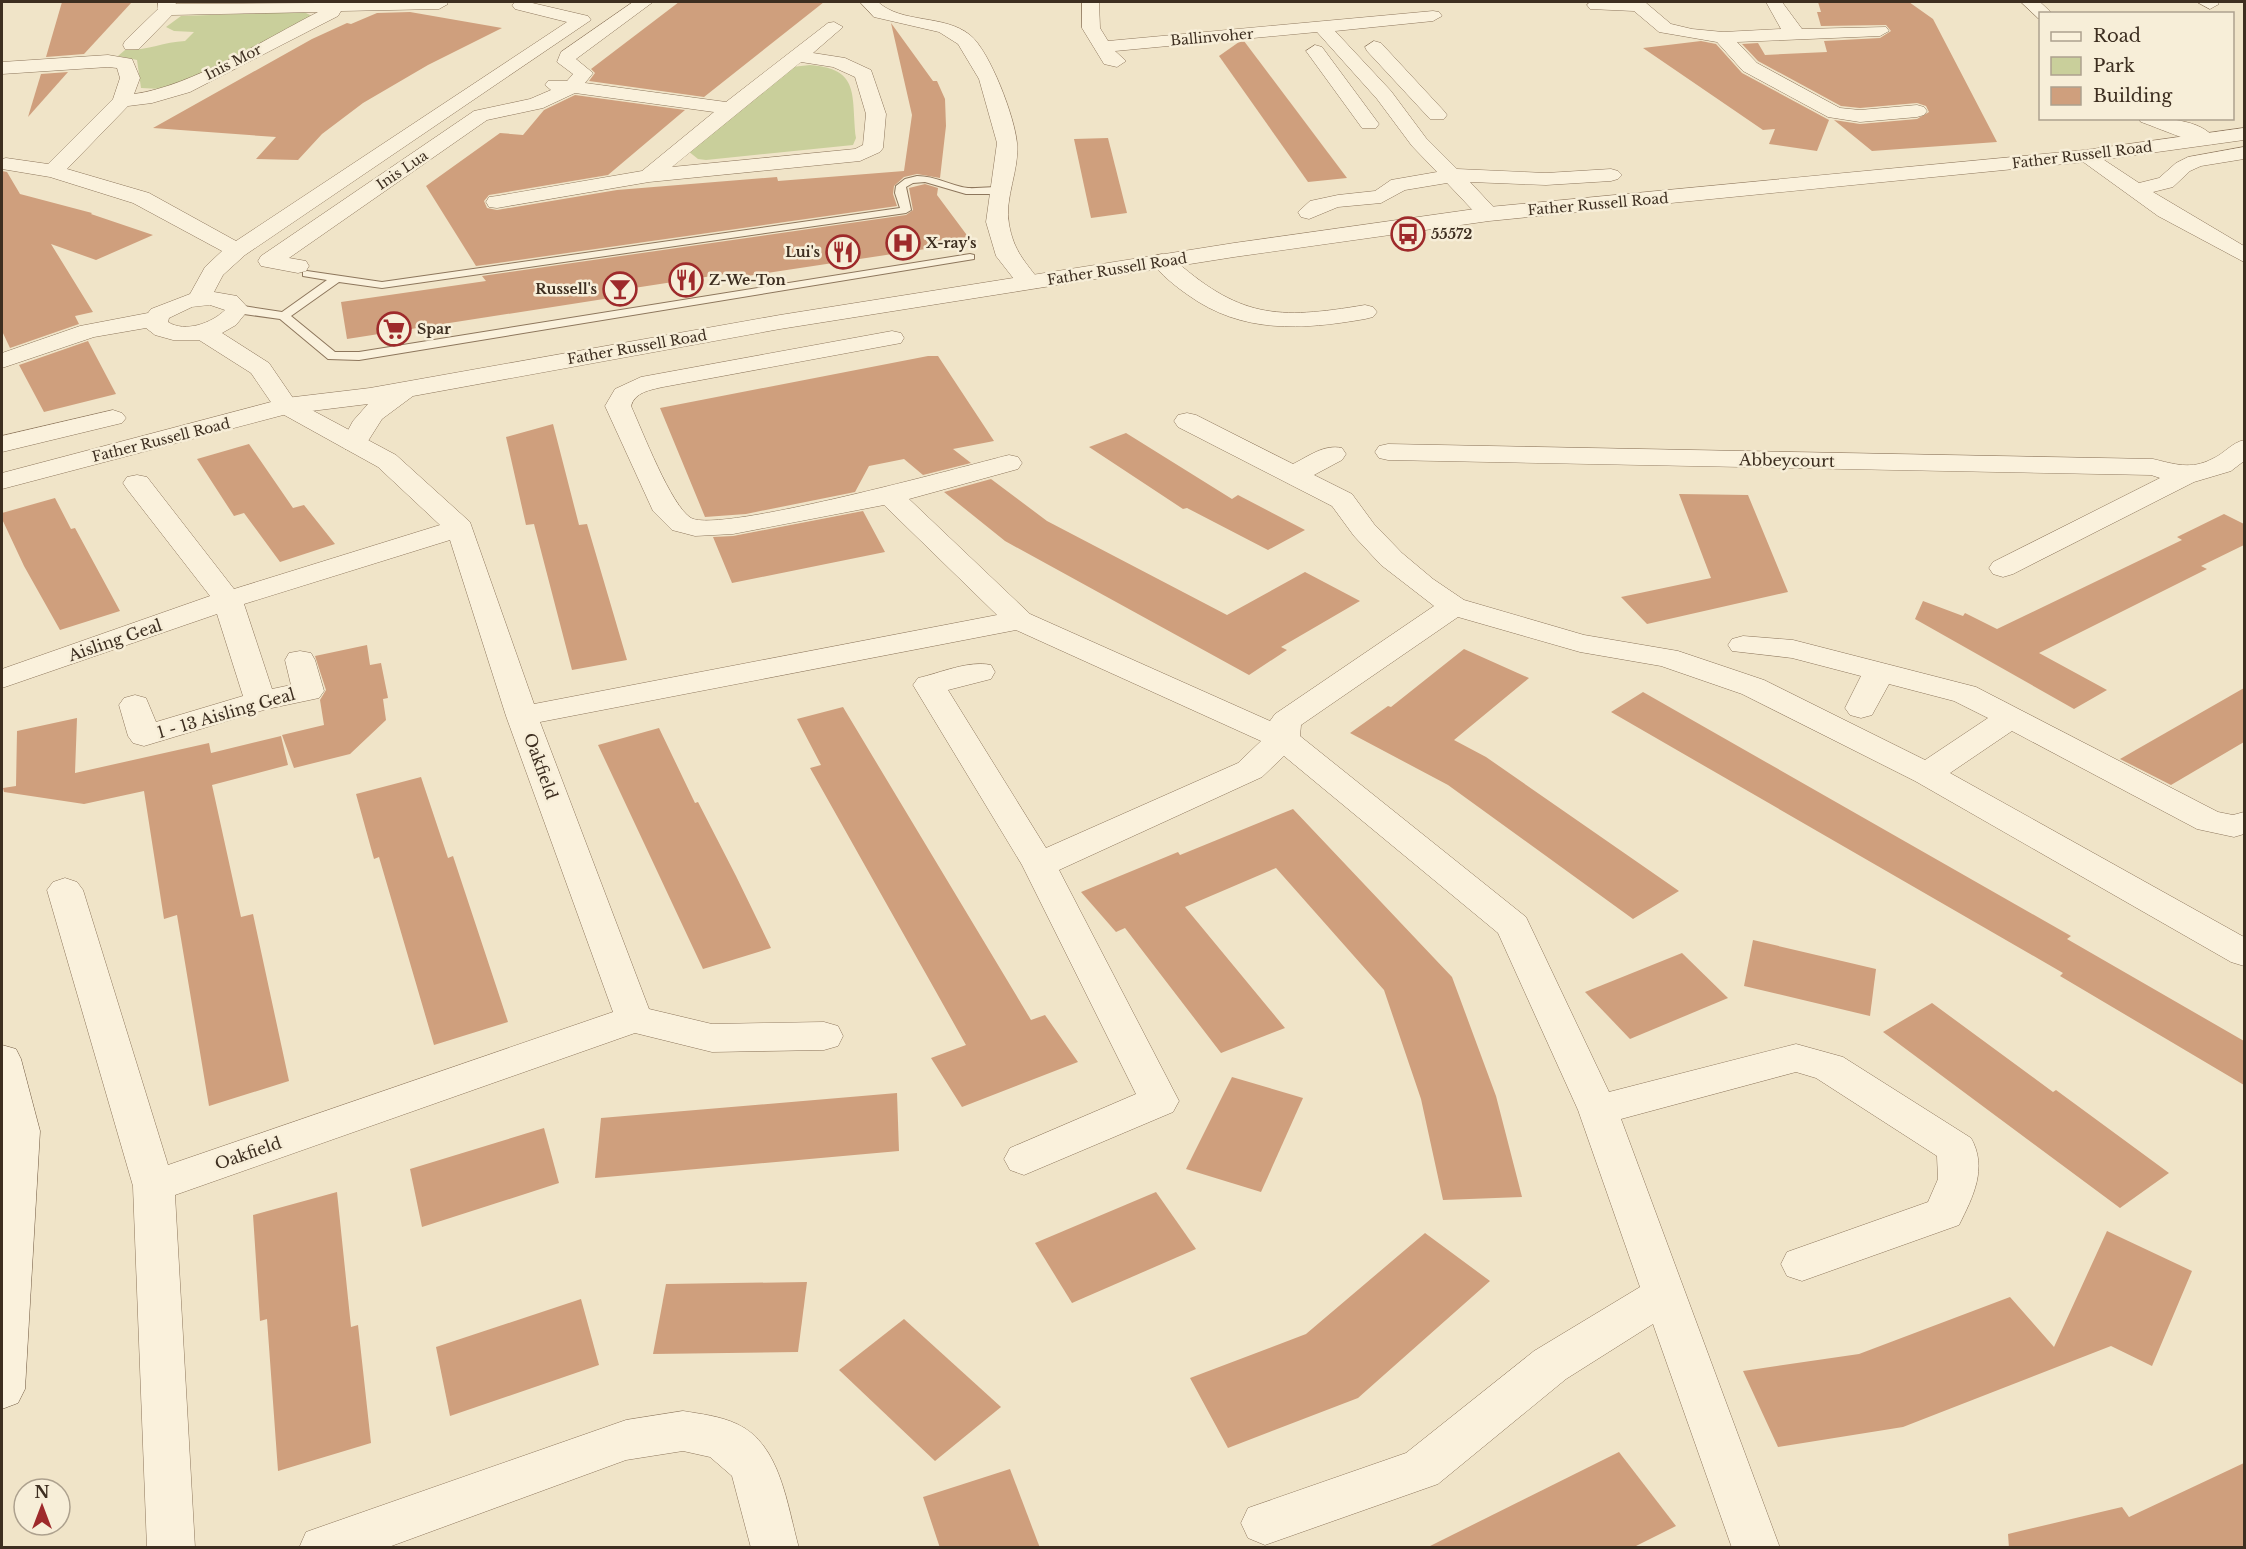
<svg xmlns="http://www.w3.org/2000/svg" width="2246" height="1549" font-family="'Libre Baskerville',serif">
	<style>
		.green { fill: #c9cf9b }
		.building { fill: #cf9f7d }
		.lines { fill: none; stroke-linecap: round; stroke-linejoin: round }
		.service-casing { stroke: #8d765c; stroke-width: 2 }
		.minor-casing { stroke: #8d765c; stroke-width: 1 }
		.tertiary-casing { stroke: #8d765c; stroke-width: 1 }
		.secondary-casing { stroke: #6f573f; stroke-width: 1 }
		.service { fill: #faf1dc; fill-rule: evenodd }
		.minor { fill: #faf1dc; fill-rule: evenodd }
		.tertiary { fill: #faf1dc; fill-rule: evenodd }
		.secondary { fill: #faf1dc; fill-rule: evenodd }
		.labels { text-anchor: middle; dominant-baseline: central; stroke-width: 5; stroke-linejoin: round; paint-order: stroke }
		.far-street-label { font-size: 14px; fill: #3d2e20; stroke: #f7eed8 }
		.far-poi-label { font-size: 14px; font-weight: bold; fill: #3d2e20; stroke: #f7eed8; text-anchor: start }
		.street-label { font-size: 16px; fill: #3d2e20; stroke: #f7eed8 }
	</style>
	<rect width="100%" height="100%" fill="#f0e4c8"/>
	<g class="green">
		<path d="M304,12L312,16L303,23L180,83L161,89L141,88L137,60L118,56L125,50C146,51 163,42 185,41L194,32L174,31L166,27L181,16Z"/>
		<path d="M810,65C861,69 851,95 856,138L853,145L706,160L698,159L688,151L792,67Z"/>
	</g>
	<g class="building">
		<path d="M62,2H132L84,54L46,57Z"/>
		<path d="M679,2H824L704,97L589,81L595,73L591,69Z"/>
		<path d="M1818,2H1909L1933,19L1997,142L1872,151L1834,120L1860,124L1917,119L1929,112L1926,106L1917,103L1860,108L1841,106L1758,61L1742,44L1758,43L1765,55L1827,52L1824,41L1880,38L1891,31L1886,25L1821,26L1817,12H1821Z"/>
		<path d="M410,12L502,28L428,65L363,103L322,134L298,160L256,159L276,137L153,128L312,39L347,23L351,24L377,13Z"/>
		<path d="M891,23L933,81H937L945,99L946,126L940,178L917,174L904,177L894,186L893,194L897,206L476,266L426,186L500,133L523,135L544,110L575,95L685,110L608,175L489,195L484,201L487,208L497,210L617,190L777,177L778,181L904,171L912,115Z"/>
		<path d="M1244,41L1347,178L1308,182L1219,56L1239,42Z"/>
		<path d="M1701,41L1716,44L1742,73L1829,120L1817,151L1769,144L1775,129L1763,130L1643,48Z"/>
		<path d="M68,72L28,117L41,74Z"/>
		<path d="M1108,138L1127,213L1091,218L1074,139Z"/>
		<path d="M2,171L7,172L20,194L92,213L91,214L153,235L96,260L51,244L93,312L75,316L79,324L10,348L2,331Z"/>
		<path d="M925,184L938,188L937,195L972,242L727,279L725,274L621,290L623,296L347,339L341,302L486,281L482,276L906,215L913,210L909,188Z"/>
		<path d="M88,341L116,394L44,412L19,365Z"/>
		<path d="M928,356H938L994,441L953,449L971,463L923,475L904,459L869,466L855,492L746,514L705,517L660,408Z"/>
		<path d="M553,424L579,525L587,524L627,660L572,670L534,524L526,525L506,437Z"/>
		<path d="M1126,433L1232,499L1238,495L1305,530L1268,550L1187,508L1183,509L1089,447Z"/>
		<path d="M249,444L293,508L304,505L335,544L280,562L244,513L234,516L197,459Z"/>
		<path d="M991,479L1047,521L1227,615L1305,572L1360,601L1281,647L1287,650L1249,675L1005,541L944,492Z"/>
		<path d="M1679,494L1748,495L1788,592L1647,624L1621,597L1711,578Z"/>
		<path d="M55,498L71,529L75,528L120,611L60,630L24,566L2,519V513Z"/>
		<path d="M863,511L885,552L732,583L713,537L733,536Z"/>
		<path d="M2224,514L2244,524V545L2201,566L2207,569L2039,653L2107,690L2074,709L1915,619L1923,601L1963,616L1965,613L1997,629L2182,540L2177,537Z"/>
		<path d="M367,645L370,665L381,663L388,698L383,699L386,720L350,754L294,768L282,735L324,725L320,700L326,690L315,656Z"/>
		<path d="M1464,649L1529,678L1454,740L1486,757L1679,891L1633,919L1448,785L1350,733L1388,706L1391,707Z"/>
		<path d="M2244,688V742L2171,785L2120,759Z"/>
		<path d="M1643,692L2071,936L2067,939L2244,1041V1085L2060,976L2063,973L1611,712Z"/>
		<path d="M843,707L1031,1020L1045,1015L1078,1062L962,1107L931,1058L966,1045L810,768L821,765L797,719Z"/>
		<path d="M77,718L75,773L209,743L211,753L281,736L288,765L212,785L241,917L253,914L289,1081L209,1106L177,915L164,919L144,791L84,804L4,792L3,788L16,786L17,731Z"/>
		<path d="M659,728L695,803L698,802L736,876L771,948L703,969L598,745Z"/>
		<path d="M421,777L448,858L453,856L508,1022L434,1045L379,857L374,859L356,794Z"/>
		<path d="M1293,809L1452,977L1496,1096L1522,1197L1443,1200L1421,1099L1384,990L1276,868L1185,907L1285,1028L1221,1053L1125,928L1116,932L1081,892L1178,852L1180,855Z"/>
		<path d="M1753,940L1876,969L1870,1016L1744,986Z"/>
		<path d="M1682,953L1728,998L1630,1039L1585,992Z"/>
		<path d="M1932,1003L2053,1092L2056,1090L2169,1173L2120,1208L1883,1032Z"/>
		<path d="M1232,1077L1303,1098L1261,1192L1186,1169Z"/>
		<path d="M897,1093L899,1151L595,1178L601,1118Z"/>
		<path d="M544,1128L559,1183L422,1227L410,1169Z"/>
		<path d="M337,1192L351,1327L358,1325L371,1443L278,1471L267,1319L260,1321L253,1215Z"/>
		<path d="M1156,1192L1196,1249L1072,1303L1035,1243Z"/>
		<path d="M2107,1231L2192,1271L2152,1366L2111,1346L1903,1427L1778,1447L1743,1371L1859,1354L2010,1297L2054,1347Z"/>
		<path d="M1425,1233L1490,1281L1358,1398L1228,1448L1190,1378L1306,1334Z"/>
		<path d="M807,1282L798,1352L653,1354L666,1284Z"/>
		<path d="M581,1299L599,1365L450,1416L436,1347Z"/>
		<path d="M904,1319L1001,1407L935,1461L839,1370Z"/>
		<path d="M1619,1452L1676,1526L1632,1548H1426Z"/>
		<path d="M2244,1463V1548H2009L2008,1534L2122,1507L2129,1517Z"/>
		<path d="M1010,1469L1040,1548H940L923,1497Z"/>
	</g>
	<g class="lines">
		<defs>
			<path id="service" d="M917,176C936,176 951,186 968,188C980,189 997,184 1005,191L1000,194H966L925,182L913,183L906,187L911,210L906,213L382,288L339,282L291,316L335,352H359L970,254L974,255V259L359,360L328,359L280,319L237,313L231,309L237,305L282,312L327,280L303,276V272L307,271L382,282L900,208L895,193L896,186L905,179Z"/>
			<g id="minor">
				<path d="M158,2H175L176,4L446,2L448,4L439,9L341,11L338,16L190,92L152,103L128,106L67,169L149,193L236,241L567,22L515,9L512,5L515,2H528L588,16L591,20L245,255L223,275L214,292L237,296L249,309L236,325L222,333L269,363L295,401L396,455L470,522L534,704L997,615L884,505L733,534L695,536L672,530L653,511L605,406L615,389L641,377L892,331L901,333L904,338L901,343L663,387C650,390 635,392 631,406C642,430 671,506 691,518C719,534 965,466 1009,455L1018,457L1022,463L1018,469L909,499L1030,614L1270,721L1275,714L1434,606L1381,565L1354,536L1332,506L1178,427L1174,421L1178,415L1187,413L1196,415L1293,464C1309,456 1324,444 1342,448L1346,454L1342,460L1314,475L1352,494L1374,524L1402,553L1433,579L1464,600L1584,635L1678,651L1764,680L1925,760L1988,718L1954,701L1889,684L1872,715L1861,718L1850,715L1845,708L1861,676L1792,658L1732,651L1728,645L1732,639L1743,636L1793,640L1976,687L2218,812L2233,815L2244,812V834L2234,837L2197,829L2012,731L1950,773L2244,937V966L2231,962L1915,781L1742,694L1661,666L1580,652L1458,617L1301,725L1300,736L1526,917L1609,1092L1796,1044L1843,1057L1971,1138C1988,1168 1973,1197 1959,1225L1802,1281L1787,1276L1781,1264L1787,1252L1928,1202L1938,1179L1937,1156L1816,1078L1796,1072L1621,1119L1780,1548H1732L1653,1324L1566,1379L1438,1484L1265,1545L1248,1538L1241,1523L1248,1508L1406,1453L1534,1351L1640,1287L1578,1110L1498,933L1284,756L1262,777L1059,870L1179,1101L1173,1112L1024,1175L1010,1170L1004,1159L1010,1148L1136,1094L1022,865L913,685L918,678C940,673 969,660 991,665L995,672L991,679L948,690L1046,848L1238,763L1261,741L1016,630L540,722L649,1009L712,1024L824,1022L838,1026L843,1036L838,1046L824,1050L712,1052L635,1033L175,1195L195,1548H147L133,1186L47,890L53,882L65,878L77,882L83,890L168,1165L613,1012L506,716L450,540L244,604L272,689L291,685L285,660L289,653L300,651L311,653L315,660L324,691L319,698L267,709L144,746L133,743L128,736L119,705L124,698L135,695L146,698L156,722L243,696L217,614L2,688V669L210,596L127,489L123,483L127,477L137,475L147,477L234,589L440,525L378,467L277,411L251,373L199,340H173L155,335L146,328L94,337L2,368V353L80,326L148,313L151,309L190,294L205,267L222,251L133,203L50,177L2,169V159L6,158L48,164L113,99L120,78L117,68L108,67L2,74V62L108,55L132,59L140,78L134,94C192,86 265,39 318,12L172,15L139,49H125L123,45L125,41L158,9ZM210,305L225,310C212,323 185,333 168,322L169,318L192,307Z"/>
				<path d="M633,2H653L576,59L593,73L585,83L726,102L828,23L834,22L843,27L813,53L845,58L871,70L886,114L883,148L880,152L860,161L649,182L497,208L489,207L486,202L489,197L497,196L642,171L714,112L575,93L543,108L487,120L289,258L306,261L309,266L306,271L298,273L261,266L258,261L261,256L474,111L530,99L551,90L545,85L548,81H567L573,74L557,62L561,52ZM801,62L833,67L855,77L866,114L863,145L855,149L672,167Z"/>
				<path d="M860,2H878C902,24 944,14 970,35C990,51 1015,118 1017,143C1020,169 1004,198 1009,224C1014,252 1025,261 1041,283L1037,288H1021L996,256L986,222L997,143L979,79L958,44L939,32L874,17Z"/>
				<path d="M1082,2H1099L1100,28L1108,41L1433,11L1439,12L1442,16L1433,21L1335,31L1391,91L1426,138L1457,169L1546,173L1611,169L1618,171L1622,175L1618,179L1611,181L1546,185L1470,182L1500,214L1497,219H1481L1447,183L1405,190L1381,203L1338,207L1309,219L1301,217L1298,212L1310,201L1338,195L1375,191L1391,180L1437,172L1412,146L1377,99L1317,32L1115,51L1126,61L1117,67L1104,64L1082,28Z"/>
				<path d="M1590,2H1645L1671,24L1692,29L1723,32L1781,29L1766,2H1782L1802,29L1886,27L1889,31L1880,36L1737,42L1757,63L1840,108L1860,110L1917,105L1924,107L1927,111L1924,115L1917,117L1860,122L1828,117L1743,71L1717,42L1659,32L1634,11L1590,9L1587,5Z"/>
				<path d="M2021,2H2040L2053,14H2040V18H2038Z"/>
				<path d="M2197,2H2217L2219,4L2210,9Z"/>
				<path d="M1374,41L1381,43L1444,111L1447,115L1444,119H1430L1367,51L1365,47Z"/>
				<path d="M1315,45L1322,47L1376,120L1379,124L1376,128H1362L1306,51Z"/>
				<path d="M2138,118C2162,118 2201,118 2216,140L2213,144C2201,147 2156,127 2141,122Z"/>
				<path d="M2244,147V159L2201,166L2190,171L2173,187L2153,192L2244,246V262L2158,216L2075,156L2078,152H2092L2139,183L2159,178L2176,163L2188,157Z"/>
				<path d="M1162,254L1170,256C1239,318 1276,320 1365,305L1373,307L1377,312L1373,317L1365,319C1302,330 1242,334 1188,295C1175,286 1160,274 1151,261L1154,256Z"/>
				<path d="M113,410L122,413L126,418L122,423L2,452V436Z"/>
				<path d="M2244,440V461L2231,471L2194,482L2013,574L2003,577L1993,574L1989,568L1993,562L2160,478L2151,475L1388,460L1379,458L1375,452L1379,446L1388,444L2153,459C2174,464 2191,470 2212,459C2224,454 2231,443 2244,440Z"/>
				<path d="M683,1411C701,1414 720,1416 737,1424C781,1444 787,1506 799,1548H751L732,1476L710,1457L683,1451L626,1460L386,1548H299L306,1532L323,1526L626,1420Z"/>
			</g>
			<path id="tertiary" d="M2244,128V140L2085,162L1489,221L1234,257L780,329L413,396L382,419L363,449L354,451L345,449L341,443L353,421L368,404L287,414L2,489V473L286,398L370,388L780,315L1234,243L1489,207L2085,150Z"/>
			<path id="secondary" d="M2,1045L16,1049L21,1059L40,1131L25,1389L18,1403L2,1409Z"/>
		</defs>
		<use href="#service" class="service-casing"/>
		<use href="#minor" class="minor-casing"/>
		<use href="#tertiary" class="tertiary-casing"/>
		<use href="#secondary" class="secondary-casing"/>
		<use href="#service" class="service"/>
		<use href="#minor" class="minor"/>
		<use href="#tertiary" class="tertiary"/>
		<use href="#secondary" class="secondary"/>
	</g>
	<defs>
		<symbol id="bus-ring" viewBox="-11 -11 22 22"><circle r="9.5" fill="#f7eed8" stroke="#9e2a2b" stroke-width="1.5"/><path d="M-5-6H5V4H4V6H2V4H-2V6H-4V4H-5ZM-3.5-4V0h7V-4ZM-3.5 1.2v1.5H-2V1.2ZM2 1.2v1.5H3.5V1.2Z" fill="#9e2a2b"/></symbol>
		<symbol id="hospital-ring" viewBox="-11 -11 22 22"><circle r="9.5" fill="#f7eed8" stroke="#9e2a2b" stroke-width="1.5"/><path d="M-5-5h3v3.5h4V-5h3V5h-3V1.5h-4V5h-3Z" fill="#9e2a2b"/></symbol>
		<symbol id="restaurant-ring" viewBox="-11 -11 22 22"><circle r="9.5" fill="#f7eed8" stroke="#9e2a2b" stroke-width="1.5"/><path d="M-5-6h1v4h1v-4h1v4h1v-4h1v5L-1.5 .5V6h-2V.5L-5-1ZM5-6V6H3V1.5H1.5Q1.5-4 5-6Z" fill="#9e2a2b"/></symbol>
		<symbol id="bar-ring" viewBox="-11 -11 22 22"><circle r="9.5" fill="#f7eed8" stroke="#9e2a2b" stroke-width="1.5"/><path d="M-6-5H6L.8 .8V4.5H3.5V6h-7V4.5H-.8V.8Z" fill="#9e2a2b"/></symbol>
		<symbol id="supermarket-ring" viewBox="-11 -11 22 22"><circle r="9.5" fill="#f7eed8" stroke="#9e2a2b" stroke-width="1.5"/><path d="M-6-5.5h2.5l.6 2H6L4.5 2H-2.5L-4.4-4H-6ZM-1.5 3.2a1.3 1.3 0 1 0 .1 0ZM3 3.2a1.3 1.3 0 1 0 .1 0Z" fill="#9e2a2b"/></symbol>
	</defs>
	<g fill-rule="evenodd">
		<use href="#bus-ring" x="1389" y="215" width="38" height="38"/>
		<use href="#hospital-ring" x="884" y="224" width="38" height="38"/>
		<use href="#restaurant-ring" x="824" y="233" width="38" height="38"/>
		<use href="#restaurant-ring" x="667" y="261" width="38" height="38"/>
		<use href="#bar-ring" x="601" y="270" width="38" height="38"/>
		<use href="#supermarket-ring" x="375" y="310" width="38" height="38"/>
	</g>
	<g class="labels">
		<g class="far-street-label">
			<text transform="translate(1212 37) rotate(-5)">Ballinvoher</text>
			<text transform="translate(233 62) rotate(-27)">Inis Mor</text>
			<text transform="translate(2082 155) rotate(-7)">Father Russell Road</text>
			<text transform="translate(402 170) rotate(-34)">Inis Lua</text>
			<text transform="translate(1598 204) rotate(-5)">Father Russell Road</text>
			<text transform="translate(1117 269) rotate(-9)">Father Russell Road</text>
			<text transform="translate(637 347) rotate(-10)">Father Russell Road</text>
			<text transform="translate(161 440) rotate(-14)">Father Russell Road</text>
		</g>
		<g class="far-poi-label">
			<text x="1431" y="234">55572</text>
			<text x="926" y="243">X-ray's</text>
			<text x="820" y="252" text-anchor="end">Lui's</text>
			<text x="709" y="280">Z-We-Ton</text>
			<text x="597" y="289" text-anchor="end">Russell's</text>
			<text x="417" y="329">Spar</text>
		</g>
		<g class="street-label">
			<text transform="translate(1787 460) rotate(1)">Abbeycourt</text>
			<text transform="translate(115 640) rotate(-19)">Aisling Geal</text>
			<text transform="translate(226 713) rotate(-16)">1 - 13 Aisling Geal</text>
			<text transform="translate(541 766) rotate(70)">Oakfield</text>
			<text transform="translate(248 1153) rotate(-19)">Oakfield</text>
		</g>
	</g>
	<rect width="2246" height="1549" fill="none" stroke="#3d2e20" stroke-width="6"/>
	<rect x="2039" y="12" width="195" height="108" fill="#f7eed8" stroke="#ada18e" stroke-width="1.5"/>
	<rect x="2051" y="32" width="30" height="9" fill="#faf1dc" stroke="#ada18e" stroke-width="1.5"/>
	<text x="2093" y="42" font-size="18" fill="#3d2e20">Road</text>
	<rect x="2051" y="57" width="30" height="18" fill="#c9cf9b" stroke="#ada18e" stroke-width="1.5"/>
	<text x="2093" y="72" font-size="18" fill="#3d2e20">Park</text>
	<rect x="2051" y="87" width="30" height="18" fill="#cf9f7d" stroke="#ada18e" stroke-width="1.5"/>
	<text x="2093" y="102" font-size="18" fill="#3d2e20">Building</text>
	<g transform="translate(42 1507)"><circle r="28" fill="#f7eed8" stroke="#ada18e" stroke-width="1.5"/>
	<path d="M0-4.5L10 22L0 15L-10 22Z" fill="#9e2a2b"/>
	<text y="-9" font-size="16" font-weight="bold" text-anchor="middle" fill="#3d2e20">N</text>
	</g>
</svg>
